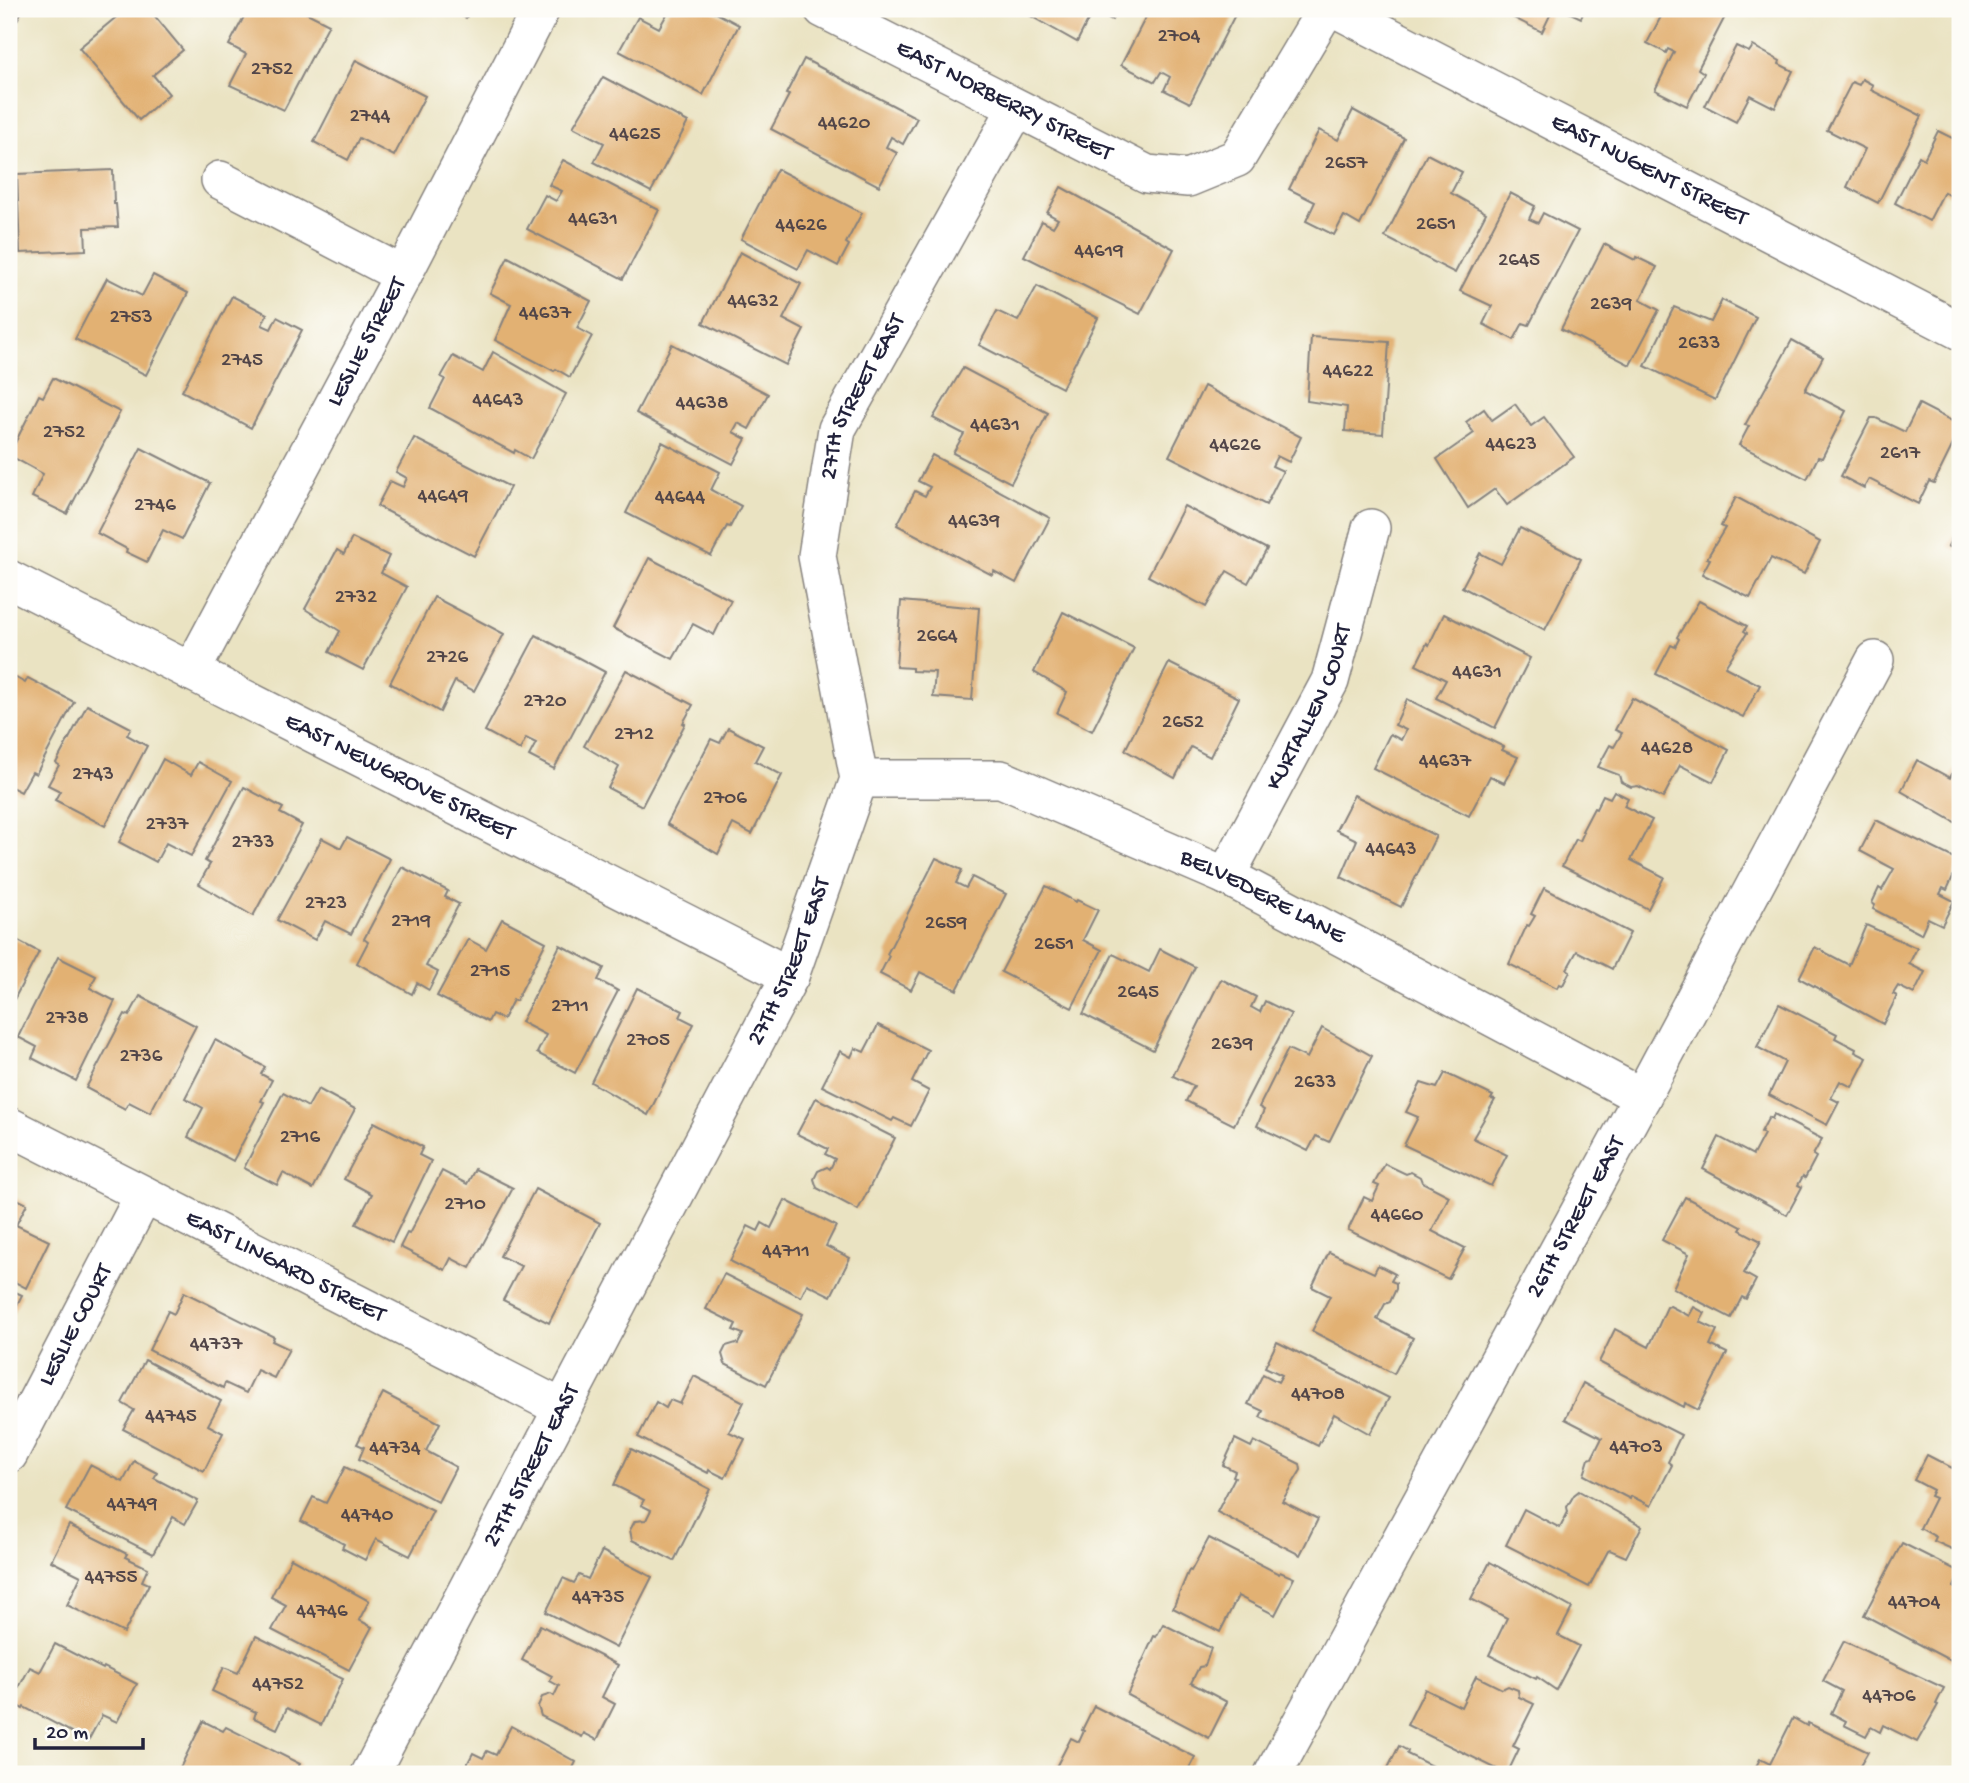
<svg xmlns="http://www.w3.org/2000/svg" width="1969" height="1783" font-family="'Gochi Hand',sans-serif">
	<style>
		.building { fill: #e2b173 }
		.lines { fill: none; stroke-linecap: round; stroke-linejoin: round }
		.minor-casing { stroke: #86827e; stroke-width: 40 }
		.minor { stroke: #fff; stroke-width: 37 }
		.labels { text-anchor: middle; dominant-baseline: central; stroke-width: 5; stroke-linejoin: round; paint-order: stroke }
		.number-label { font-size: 21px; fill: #524649 }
		.street-label { font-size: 24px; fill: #22223b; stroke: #fdfcf7 }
	</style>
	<rect width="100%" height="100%" fill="#fdfcf7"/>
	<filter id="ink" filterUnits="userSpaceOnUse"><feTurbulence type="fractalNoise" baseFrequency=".0143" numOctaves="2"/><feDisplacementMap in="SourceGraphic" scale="14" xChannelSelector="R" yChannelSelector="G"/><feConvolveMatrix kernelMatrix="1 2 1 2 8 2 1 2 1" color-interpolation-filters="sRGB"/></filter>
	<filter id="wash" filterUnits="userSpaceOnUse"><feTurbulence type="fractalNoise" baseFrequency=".00686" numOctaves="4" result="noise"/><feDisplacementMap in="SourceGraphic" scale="28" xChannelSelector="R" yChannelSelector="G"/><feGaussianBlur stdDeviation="1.57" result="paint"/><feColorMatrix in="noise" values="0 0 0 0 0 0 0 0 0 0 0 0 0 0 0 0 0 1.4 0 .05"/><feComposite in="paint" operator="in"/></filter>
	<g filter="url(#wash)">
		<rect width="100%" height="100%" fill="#eae3c2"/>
		<g id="blocks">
			<g class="building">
				<path d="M9,9H23L16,22L9,26Z"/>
				<path d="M126,9H149L183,50L153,75L169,94L139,120L79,48Z"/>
				<path d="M248,9H299L329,24L284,110L230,85L246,54L229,45Z"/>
				<path d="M448,9H471L466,18Z"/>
				<path d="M670,9H709L739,25L703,95L619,51L638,17L659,28Z"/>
				<path d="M1030,9H1118L1112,20L1093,10L1077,42L1027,14Z"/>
				<path d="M1150,9H1238L1190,103L1164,90L1170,77L1161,72L1155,82L1121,65Z"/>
				<path d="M1513,9H1553L1542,32L1510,16Z"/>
				<path d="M1562,9H1585L1581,18Z"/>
				<path d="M1665,9H1729L1698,69L1704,73L1687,106L1655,90L1674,52L1668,49L1666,53L1647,43Z"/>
				<path d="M1736,46L1749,52L1753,46L1780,61L1779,64L1793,71L1775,108L1750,95L1736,122L1705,106Z"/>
				<path d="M804,59L917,118L903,144L891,137L886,147L897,153L879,186L771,129L789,95L786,94Z"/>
				<path d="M356,60L425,96L394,156L359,138L348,160L314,142Z"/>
				<path d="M603,77L688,122L651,192L594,162L604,143L573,127Z"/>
				<path d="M1862,79L1873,85L1871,90L1922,116L1878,203L1847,187L1865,149L1827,130L1852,82L1859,85Z"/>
				<path d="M1353,110L1404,138L1360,225L1344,216L1334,235L1306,221L1315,202L1289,189L1319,130L1338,140Z"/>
				<path d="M1938,131L1956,140L1960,131V196L1952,192L1951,196L1944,192L1929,221L1895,203L1919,156L1924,159Z"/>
				<path d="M1427,154L1462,172L1451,193L1486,213L1455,273L1385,237Z"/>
				<path d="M563,160L659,210L623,279L527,229L545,195L556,201L562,191L549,185Z"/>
				<path d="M777,169L862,213L846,243L849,245L838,266L808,250L798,269L741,239Z"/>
				<path d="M113,170L114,204H116L118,227L85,228L86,250L20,253L17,174Z"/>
				<path d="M1061,187L1174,249L1140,314L1024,256L1042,221L1053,227L1058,219L1047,213Z"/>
				<path d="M1510,193L1535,206L1529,219L1538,223L1543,213L1578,231L1529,325L1523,323L1514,340L1483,324L1492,306L1460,291Z"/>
				<path d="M1604,244L1635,260L1636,257L1657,267L1640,300L1659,310L1630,365L1561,329Z"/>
				<path d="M740,252L801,284L783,319L804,330L786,365L703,323Z"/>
				<path d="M508,257L591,301L577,328L592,336L570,377L556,369L554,371L495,340L511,304L490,293Z"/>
				<path d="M153,275L188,293L146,375L75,339L107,278L142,296Z"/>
				<path d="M1037,286L1098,318L1062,388L979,345L997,311L1018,321Z"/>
				<path d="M232,296L267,314L262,325L271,329L277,317L302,330L251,428L182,391Z"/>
				<path d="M1722,300L1756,317L1715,400L1645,366L1674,307L1711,322Z"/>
				<path d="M1311,337L1389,342L1383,434L1345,431L1347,407L1307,401Z"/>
				<path d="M1792,340L1823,357L1805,390L1846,411L1822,458L1818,457L1807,479L1739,445L1749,426L1745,425Z"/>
				<path d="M672,344L768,394L749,429L738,423L733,432L746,439L733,464L636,413Z"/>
				<path d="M493,352L566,394L531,459L515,450L514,453L430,408L445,379L441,377L453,356L483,372Z"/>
				<path d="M963,368L1048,413L1011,483L953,453L964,434L933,418Z"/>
				<path d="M53,378L120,412L67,514L32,497L43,474L9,455L39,395L43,397Z"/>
				<path d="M1204,386L1301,437L1289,462L1277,456L1272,466L1283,471L1266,505L1169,456Z"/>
				<path d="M1515,404L1531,426L1544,417L1574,457L1507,505L1495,489L1468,508L1437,459L1474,433L1466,422L1484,409L1492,420Z"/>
				<path d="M1919,404L1960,425V430L1934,483L1929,481L1918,504L1869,479L1864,488L1841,476L1871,418H1876L1905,432Z"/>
				<path d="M414,438L510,487L474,556L377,506L390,481L403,487L407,478L396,472Z"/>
				<path d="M662,442L720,472L711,490L741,506L730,527L727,526L711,556L626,513Z"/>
				<path d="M141,448L210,483L182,539L163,530L147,562L126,552L127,549L97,533Z"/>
				<path d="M932,455L1050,518L1016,583L994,571L992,575L897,525L915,491L925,496L930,487L918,481Z"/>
				<path d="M1736,497L1820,542L1804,574L1771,558L1750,598L1702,574L1710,559L1707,558L1725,528L1721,526Z"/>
				<path d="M1184,506L1267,549L1248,583L1227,571L1206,607L1148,576Z"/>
				<path d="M1960,523V552L1948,546Z"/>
				<path d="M1520,528L1581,559L1545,630L1462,587L1480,553L1501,564Z"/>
				<path d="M352,538L389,556L381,573L407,587L363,670L329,652L340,631L305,609L337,550L344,554Z"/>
				<path d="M649,558L731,600L714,635L693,624L673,659L613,628Z"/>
				<path d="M434,597L504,634L474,691L455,681L440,712L390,683Z"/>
				<path d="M901,601L979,608L972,700L933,697L935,672L912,671V668L896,667Z"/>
				<path d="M1699,601L1747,626L1744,631L1747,633L1725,667L1760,685L1743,717L1656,674L1671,645L1675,647L1679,639L1677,637Z"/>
				<path d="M1063,612L1134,648L1092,731L1057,713L1067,692L1034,672Z"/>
				<path d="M1444,614L1530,658L1495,728L1436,698L1446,680L1416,665L1427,643L1429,645Z"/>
				<path d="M536,635L605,672L554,769L529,756L536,743L526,738L520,750L485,731Z"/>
				<path d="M1169,663L1239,698L1210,757L1191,747L1175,778L1125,750Z"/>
				<path d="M626,670L693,705L683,723L685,724L642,806L608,788L619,767L584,746Z"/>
				<path d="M11,675L25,683L28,678L74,702L36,774L32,772L21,792L9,786V680Z"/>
				<path d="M1632,698L1729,750L1713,782L1680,765L1663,798L1638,786L1631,787L1621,782L1619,775L1598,767L1610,745L1614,747L1622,733L1615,730Z"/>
				<path d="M1407,699L1504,747L1502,750L1518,757L1504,783L1490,776L1469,816L1373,768L1390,734L1401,740L1406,730L1395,725Z"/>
				<path d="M87,705L131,728L127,735L147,746L105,826L55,800L60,791L48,785L59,765L56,763Z"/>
				<path d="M728,728L763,746L755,761L782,775L752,834L733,824L718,854L667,824L711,739L720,743Z"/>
				<path d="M1960,758V825L1901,791L1917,760L1950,778Z"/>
				<path d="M163,759L191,775L198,762L232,781L191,856L166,843L156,862L119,842Z"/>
				<path d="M244,787L283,808L280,813L302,825L253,916L199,884L210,864L205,861Z"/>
				<path d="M1614,791L1628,798L1624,806L1652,820L1631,860L1664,877L1648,909L1562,866L1576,839L1580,841L1584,832L1582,831L1594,808L1596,809L1603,795L1610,798Z"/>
				<path d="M1354,795L1436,836L1401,907L1341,877L1357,840L1336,830Z"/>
				<path d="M1876,820L1960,861L1947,890L1943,888L1940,894L1954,901L1942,925L1928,918L1921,934L1873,909L1875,905L1872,903L1879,888L1882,890L1894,869L1860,851Z"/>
				<path d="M347,837L390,859L351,934L325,921L315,940L277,920L322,838L341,848Z"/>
				<path d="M936,858L962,870L956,883L966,888L972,877L1006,894L957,990L920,972L911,990L880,974L889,956L887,954Z"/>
				<path d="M402,867L448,891L445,897L459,904L426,966L438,972L429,990L417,983L412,994L357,963L368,942L364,939Z"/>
				<path d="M1046,886L1076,902L1077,900L1098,910L1083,940L1102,950L1072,1008L1001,972Z"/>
				<path d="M1544,888L1630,933L1612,969L1577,951L1567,969L1570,971L1563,985L1559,984L1557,988L1509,964L1527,925L1529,926L1535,916L1531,914Z"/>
				<path d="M502,919L546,942L516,1001L513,1000L503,1019L492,1014L488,1022L437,996L468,939L486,949Z"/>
				<path d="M1866,925L1917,948L1909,964L1925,972L1914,994L1898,986L1893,994L1897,996L1883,1024L1799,978L1815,947L1849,965Z"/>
				<path d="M9,936L39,952L9,1009Z"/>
				<path d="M560,945L604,968L598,980L618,991L575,1073L537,1053L546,1035L521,1022Z"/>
				<path d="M1160,949L1195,967L1153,1050L1083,1014L1113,954L1149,972Z"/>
				<path d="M58,957L96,976L90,988L115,1001L76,1081L32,1058L37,1047L18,1037Z"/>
				<path d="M1221,979L1256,997L1251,1007L1260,1012L1265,1001L1291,1014L1234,1125L1186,1101L1194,1086L1173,1076Z"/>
				<path d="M637,988L683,1011L680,1017L694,1024L648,1115L591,1082Z"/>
				<path d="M140,996L196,1026L150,1113L129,1102L125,1109L86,1088L125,1014L129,1016Z"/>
				<path d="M1779,1004L1837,1034L1835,1038L1856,1049L1855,1052L1867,1058L1852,1087L1840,1081L1831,1098L1839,1102L1827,1125L1769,1095L1785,1062L1757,1047Z"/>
				<path d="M878,1025L928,1050L912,1082L929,1091L911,1126L894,1118L892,1121L822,1086L840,1051L851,1057L855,1048L864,1052Z"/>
				<path d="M1322,1028L1372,1056L1329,1142L1316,1136L1308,1151L1257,1126L1264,1110L1259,1107L1288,1049L1307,1058Z"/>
				<path d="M215,1040L265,1067L261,1074L272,1080L261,1101L264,1102L233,1161L188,1137L203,1108L185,1098Z"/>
				<path d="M1445,1073L1493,1096L1491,1099L1495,1100L1473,1138L1507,1155L1491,1186L1404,1145L1418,1117L1406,1112L1421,1083L1437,1088Z"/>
				<path d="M318,1089L355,1109L313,1189L283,1173L277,1185L244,1168L283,1093L308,1107Z"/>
				<path d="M816,1098L895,1138L858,1210L817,1188L814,1179L818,1171L827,1167L830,1169L835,1159L825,1154L828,1149L797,1134Z"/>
				<path d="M1774,1114L1822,1139L1813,1155L1816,1157L1805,1178L1803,1176L1798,1185L1802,1187L1787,1215L1703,1169L1719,1137L1753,1155L1764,1134L1761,1132L1769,1117L1772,1119Z"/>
				<path d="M374,1122L423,1147L419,1155L431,1161L392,1242L356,1224L372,1194L344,1179Z"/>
				<path d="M1385,1164L1406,1174L1411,1172L1420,1177L1422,1182L1449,1196L1432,1231L1465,1248L1448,1279L1348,1230L1364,1197L1372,1201L1379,1186L1374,1184Z"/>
				<path d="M475,1169L513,1188L470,1268L451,1258L445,1270L400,1247L407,1233L409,1234L442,1171L467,1184Z"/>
				<path d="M535,1189L600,1223L549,1323L503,1300L521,1266L500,1256Z"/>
				<path d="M9,1195L27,1204L16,1225L49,1241L26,1288L9,1279Z"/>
				<path d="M1685,1197L1742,1227L1740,1230L1761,1241L1744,1273L1756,1280L1746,1299L1742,1297L1731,1318L1673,1288L1689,1254L1662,1240Z"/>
				<path d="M785,1200L836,1226L826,1246L850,1258L831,1296L807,1284L801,1297L730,1261L748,1226L758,1231L762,1223L771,1228Z"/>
				<path d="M1329,1252L1374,1273L1378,1265L1395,1274L1391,1281L1396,1283V1289L1390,1302L1385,1304L1377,1319L1413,1338L1394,1374L1312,1331L1330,1296L1312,1287Z"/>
				<path d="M724,1274L803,1314L766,1385L725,1364L722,1354L726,1346L736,1343L738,1344L743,1334L733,1330L736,1324L706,1309Z"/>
				<path d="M9,1289L22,1295L9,1321Z"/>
				<path d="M184,1292L274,1337L272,1341L289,1349L274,1378L257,1370L246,1393L225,1383L223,1388L149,1350L168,1311L174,1314Z"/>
				<path d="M1670,1306L1689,1316L1694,1307L1705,1313L1700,1322L1717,1330L1710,1345L1727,1353L1698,1410L1685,1403L1684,1407L1599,1362L1615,1329L1649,1347L1667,1307Z"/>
				<path d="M1277,1342L1389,1398L1370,1434L1334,1414L1318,1446L1260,1417L1263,1411L1248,1404L1263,1374L1278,1382L1282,1375L1265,1367Z"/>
				<path d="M145,1360L221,1401L208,1425L223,1433L204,1471L123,1429L134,1410L122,1403Z"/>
				<path d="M694,1376L744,1402L729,1432L745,1439L725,1478L709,1470L708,1473L638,1437L656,1402L666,1408L670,1400L680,1404Z"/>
				<path d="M1583,1383L1603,1394L1602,1395L1681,1435L1668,1462L1672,1465L1651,1506L1631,1496L1630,1499L1584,1475L1589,1459L1592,1458L1602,1438L1565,1419Z"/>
				<path d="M383,1393L440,1423L426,1451L456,1467L438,1502L359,1459L364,1447L357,1444Z"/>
				<path d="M1235,1439L1251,1447L1254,1441L1300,1464L1301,1470L1282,1501L1318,1519L1300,1555L1217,1512L1235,1477L1233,1476L1235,1471L1223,1465Z"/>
				<path d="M631,1449L710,1489L674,1561L632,1540L630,1530L635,1521L646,1520L651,1510L641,1505L644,1500L614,1485Z"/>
				<path d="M1927,1455L1952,1468L1954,1465L1960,1468V1543L1956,1551L1934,1541L1936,1537L1920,1528L1935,1498L1930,1496L1933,1490L1914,1480Z"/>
				<path d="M134,1461L157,1473L154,1478L198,1501L185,1524L173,1517L153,1554L66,1510L90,1465L123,1482Z"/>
				<path d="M345,1467L433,1511L410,1556L376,1539L365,1560L342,1548L344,1544L301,1521L313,1497L326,1503Z"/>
				<path d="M1579,1491L1642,1526L1626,1557L1610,1550L1608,1551L1589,1587L1506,1545L1524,1509L1560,1528L1568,1512L1567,1507L1574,1495Z"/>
				<path d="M69,1525L127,1554L125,1557L148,1568L142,1581L149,1584L124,1633L67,1605L81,1576L51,1561Z"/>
				<path d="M1209,1538L1279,1574L1280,1572L1294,1578L1275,1615L1238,1596L1220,1632L1173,1608L1189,1570L1191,1571Z"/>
				<path d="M1902,1543L1960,1572L1954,1587L1959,1590L1954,1602L1960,1605V1657L1957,1664L1864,1615Z"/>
				<path d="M602,1551L652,1577L616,1648L546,1612L563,1578L574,1583L579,1575L588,1579Z"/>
				<path d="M291,1558L369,1601L359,1620L372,1627L349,1670L272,1630L286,1605L271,1597Z"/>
				<path d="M1490,1562L1572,1608L1558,1635L1579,1646L1556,1690L1537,1677L1536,1679L1489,1655L1507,1618L1471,1599Z"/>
				<path d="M1163,1624L1211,1648L1205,1666L1199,1667L1191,1683L1227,1702L1209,1738L1127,1695L1154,1636L1156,1637Z"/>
				<path d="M540,1625L618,1665L602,1697L615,1704L597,1740L584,1733L582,1737L541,1716L538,1706L542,1697L551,1694L554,1696L559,1686L550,1681L552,1676L522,1660Z"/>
				<path d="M256,1636L343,1679L321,1725L287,1708L277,1729L254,1718L256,1712L212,1691L224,1667L238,1673Z"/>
				<path d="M1844,1641L1944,1688L1936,1704L1938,1705L1917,1742L1883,1725L1880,1732L1871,1727L1866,1736L1844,1725L1846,1721L1831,1713L1842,1691L1823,1681Z"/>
				<path d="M55,1644L103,1669L104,1667L137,1684L117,1722L102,1715L88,1741L24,1707L23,1709L11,1702L30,1667L40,1672Z"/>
				<path d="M1476,1676L1502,1689L1508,1686L1518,1690L1519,1697L1534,1704L1513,1746L1519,1749L1507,1774L1407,1725L1425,1689L1461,1707Z"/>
				<path d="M1094,1706L1195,1757L1186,1774L1140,1772L1139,1774H1067L1056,1767L1071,1738L1079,1742L1084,1731L1082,1730Z"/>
				<path d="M1793,1718L1807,1726L1808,1723L1868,1752L1860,1766L1867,1770L1865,1774H1752L1760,1759L1770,1764Z"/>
				<path d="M203,1721L223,1731L226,1727L300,1764L295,1774H177Z"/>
				<path d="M511,1726L576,1762L570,1774H462L473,1753L483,1758L487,1751L496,1755Z"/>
				<path d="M1399,1746L1408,1751L1407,1754L1448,1774H1385Z"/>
			</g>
		</g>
	</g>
	<g filter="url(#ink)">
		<use href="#blocks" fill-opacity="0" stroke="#86827e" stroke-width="2"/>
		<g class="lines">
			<defs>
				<g id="minor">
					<path id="s1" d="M823,9L1147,174L1188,178L1237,158L1326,9"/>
					<path id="s2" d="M1336,9L1960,331"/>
					<path d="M220,180L403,275"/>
					<path id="s3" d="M9,579L790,976"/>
					<path id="s4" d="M191,672L403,275L541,9"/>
					<path id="s5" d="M859,779H1001L1226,876L1642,1097"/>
					<path id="s6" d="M1226,876L1330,681L1371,528"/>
					<path id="s7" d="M9,1126L562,1408"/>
					<path id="s8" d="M9,1454L144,1195"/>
					<path id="s9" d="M370,1774L790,976L859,779L817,556L837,429L1016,109"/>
					<path id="s10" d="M1273,1774L1642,1097L1875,660"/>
				</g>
			</defs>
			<use href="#minor" class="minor-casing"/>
			<use href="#minor" class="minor"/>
		</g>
	</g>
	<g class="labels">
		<g class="number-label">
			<text x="1179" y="37">2704</text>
			<text x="272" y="70">2752</text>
			<text x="370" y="117">2744</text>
			<text x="844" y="124">44620</text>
			<text x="635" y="135">44625</text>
			<text x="1346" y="164">2657</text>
			<text x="593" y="220">44631</text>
			<text x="1436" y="225">2651</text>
			<text x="801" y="226">44626</text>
			<text x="1099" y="252">44619</text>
			<text x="1519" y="261">2645</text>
			<text x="753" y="302">44632</text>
			<text x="1611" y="305">2639</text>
			<text x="545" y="314">44637</text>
			<text x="131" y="318">2753</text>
			<text x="1699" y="344">2633</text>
			<text x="242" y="361">2745</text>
			<text x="1348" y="372">44622</text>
			<text x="498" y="401">44643</text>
			<text x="702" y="404">44638</text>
			<text x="995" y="426">44631</text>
			<text x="64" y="433">2752</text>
			<text x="1511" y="445">44623</text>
			<text x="1235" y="446">44626</text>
			<text x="1900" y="454">2617</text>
			<text x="443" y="497">44649</text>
			<text x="680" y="498">44644</text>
			<text x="155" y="506">2746</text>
			<text x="974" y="522">44639</text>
			<text x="356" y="598">2732</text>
			<text x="937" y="637">2664</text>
			<text x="447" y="658">2726</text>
			<text x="1477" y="673">44631</text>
			<text x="545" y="702">2720</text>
			<text x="1183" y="723">2652</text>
			<text x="634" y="735">2712</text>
			<text x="1667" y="749">44628</text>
			<text x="1445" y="762">44637</text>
			<text x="93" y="775">2743</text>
			<text x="725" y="799">2706</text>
			<text x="167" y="825">2737</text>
			<text x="253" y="843">2733</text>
			<text x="1391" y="850">44643</text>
			<text x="326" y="904">2723</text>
			<text x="411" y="922">2719</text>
			<text x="946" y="924">2659</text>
			<text x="1054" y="945">2651</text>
			<text x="490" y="972">2715</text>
			<text x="1138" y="993">2645</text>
			<text x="570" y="1007">2711</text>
			<text x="67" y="1019">2738</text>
			<text x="648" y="1041">2705</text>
			<text x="1232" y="1045">2639</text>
			<text x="141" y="1057">2736</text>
			<text x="1315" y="1083">2633</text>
			<text x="300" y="1138">2716</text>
			<text x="465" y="1205">2710</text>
			<text x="1397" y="1216">44660</text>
			<text x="786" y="1252">44711</text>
			<text x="216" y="1345">44737</text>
			<text x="1318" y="1395">44708</text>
			<text x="171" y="1417">44745</text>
			<text x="1636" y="1448">44703</text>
			<text x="395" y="1449">44734</text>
			<text x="132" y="1505">44749</text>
			<text x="367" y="1516">44740</text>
			<text x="111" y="1578">44755</text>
			<text x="598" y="1598">44735</text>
			<text x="1914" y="1603">44704</text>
			<text x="322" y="1612">44746</text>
			<text x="278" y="1685">44752</text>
			<text x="1889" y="1697">44706</text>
		</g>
		<g class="street-label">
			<text stroke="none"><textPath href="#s1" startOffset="203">EAST NORBERRY STREET</textPath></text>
			<text stroke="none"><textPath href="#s2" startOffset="352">EAST NUGENT STREET</textPath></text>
			<text stroke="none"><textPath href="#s4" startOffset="374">LESLIE STREET</textPath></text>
			<text stroke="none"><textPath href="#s9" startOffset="1505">27TH STREET EAST</textPath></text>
			<text stroke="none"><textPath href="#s6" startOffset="189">KURTALLEN COURT</textPath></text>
			<text stroke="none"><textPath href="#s3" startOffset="438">EAST NEWGROVE STREET</textPath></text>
			<text stroke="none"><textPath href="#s5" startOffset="429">BELVEDERE LANE</textPath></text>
			<text stroke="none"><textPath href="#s9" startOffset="915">27TH STREET EAST</textPath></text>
			<text stroke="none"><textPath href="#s10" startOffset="634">26TH STREET EAST</textPath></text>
			<text stroke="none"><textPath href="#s7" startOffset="310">EAST LINGARD STREET</textPath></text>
			<text stroke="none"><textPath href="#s8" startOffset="145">LESLIE COURT</textPath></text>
			<text stroke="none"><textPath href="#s9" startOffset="348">27TH STREET EAST</textPath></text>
		</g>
	</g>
	<rect width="1969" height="1783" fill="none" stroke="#fdfcf7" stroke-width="35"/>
	<path d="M35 1738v10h108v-10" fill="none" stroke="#22223b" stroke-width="3.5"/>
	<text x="46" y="1738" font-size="21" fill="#22223b" stroke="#fdfcf7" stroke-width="5" paint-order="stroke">20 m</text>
</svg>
